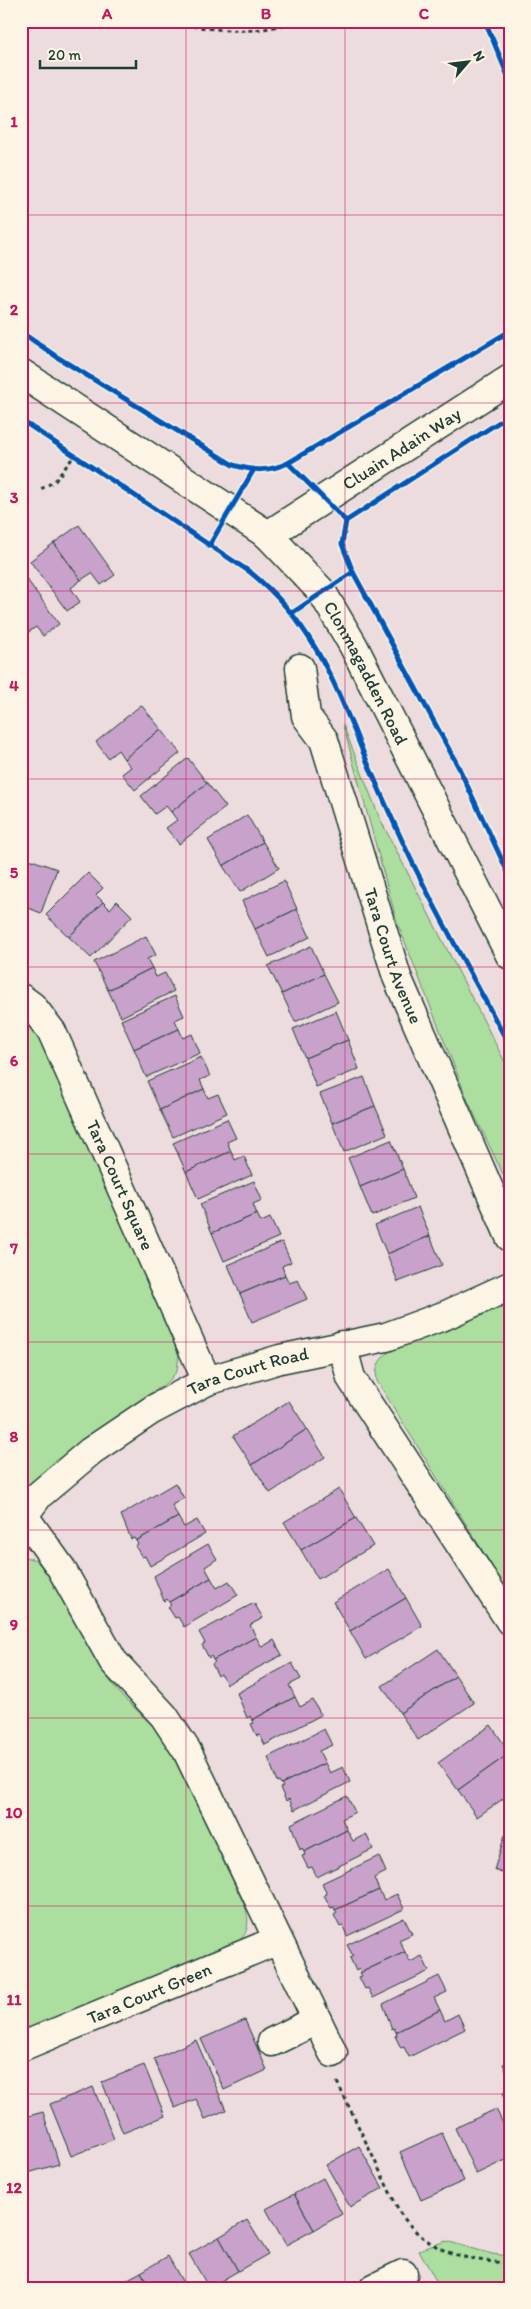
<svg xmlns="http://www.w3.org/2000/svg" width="531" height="2309" font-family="Itim,sans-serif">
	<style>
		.green { fill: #acde9f; stroke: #668e6a }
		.building { fill: #c8a2cb; stroke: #1f3d34 }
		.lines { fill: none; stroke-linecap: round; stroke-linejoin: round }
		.street-casing { stroke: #1f3d34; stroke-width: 31 }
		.secondary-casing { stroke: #1f3d34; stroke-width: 31 }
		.path { stroke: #1f3d34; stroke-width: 3; stroke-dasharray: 4 4; stroke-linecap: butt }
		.street { stroke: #fcf5e5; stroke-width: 28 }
		.secondary { stroke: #fcf5e5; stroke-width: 28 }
		.cycleway-casing { stroke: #fcf5e5; stroke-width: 8 }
		.cycleway { stroke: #0057b8; stroke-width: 5 }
		.grid { fill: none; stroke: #c2185b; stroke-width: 1; stroke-opacity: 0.55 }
		.labels { text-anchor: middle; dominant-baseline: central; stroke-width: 4.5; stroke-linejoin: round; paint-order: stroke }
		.street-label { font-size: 18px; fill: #1f3d34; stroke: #fcf5e5 }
		.neatline { fill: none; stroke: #c2185b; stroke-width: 2 }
		.grid-label { font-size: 16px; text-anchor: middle; font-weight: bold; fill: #c2185b }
	</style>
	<rect width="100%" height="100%" fill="#ecdcdd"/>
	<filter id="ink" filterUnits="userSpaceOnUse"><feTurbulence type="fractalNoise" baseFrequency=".02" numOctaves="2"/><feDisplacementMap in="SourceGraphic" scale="10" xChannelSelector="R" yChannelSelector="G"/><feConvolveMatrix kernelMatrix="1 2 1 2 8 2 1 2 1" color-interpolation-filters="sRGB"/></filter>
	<g filter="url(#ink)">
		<g class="green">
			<path d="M343,725L380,819L510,1072V1189L468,1101L397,922Z"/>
			<path d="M21,1013L41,1039L179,1355L177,1371L168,1382C116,1416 64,1450 21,1495Z"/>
			<path d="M510,1304V1595L377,1381C375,1367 378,1361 389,1352Z"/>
			<path d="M21,1556L36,1560L51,1578L100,1668L122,1696L154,1727L174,1757L245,1906C250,1922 249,1933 236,1944L21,2035Z"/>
			<path d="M446,2241L492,2254L509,2256L510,2288H440L419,2250Z"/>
		</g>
		<g class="building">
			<path d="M79,525L115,575L101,585L92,573L81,580L54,543Z"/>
			<path d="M54,543L81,580L71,588L80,602L67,611L30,561Z"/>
			<path d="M26,578L59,624L43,636L36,627L27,633L21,625V581Z"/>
			<path d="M21,625L27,633L21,638Z"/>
			<path d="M141,705L161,729L124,759L118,750L108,758L96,742Z"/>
			<path d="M161,729L180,753L135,790L122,774L131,767L124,759Z"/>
			<path d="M188,758L207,783L171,812L166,806L155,814L141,796Z"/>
			<path d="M207,783L226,807L179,844L166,828L177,820L171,812Z"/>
			<path d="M247,815L263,842L223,866L208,840Z"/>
			<path d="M263,842L279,868L240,892L223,866Z"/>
			<path d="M21,856L29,859L21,882Z"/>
			<path d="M29,859L57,869L41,913L21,905V882Z"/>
			<path d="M88,873L103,888L96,895L103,902L69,937L46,915Z"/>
			<path d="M284,881L297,909L255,929L242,901Z"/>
			<path d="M117,901L132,916L91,958L69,937L103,902L110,909Z"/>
			<path d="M297,909L310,937L269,957L255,929Z"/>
			<path d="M146,936L156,955L147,959L152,968L108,990L94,962Z"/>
			<path d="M311,946L324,974L282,994L268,966Z"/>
			<path d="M152,968L156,977L165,973L174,991L121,1017L108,990Z"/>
			<path d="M324,974L338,1002L295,1022L282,994Z"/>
			<path d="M175,996L184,1016L175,1020L179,1029L134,1049L121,1020Z"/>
			<path d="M336,1011L348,1040L305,1058L293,1029Z"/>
			<path d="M179,1029L183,1038L192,1034L200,1053L146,1077L134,1049Z"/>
			<path d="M348,1040L359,1069L316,1087L305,1058Z"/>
			<path d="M201,1057L210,1076L200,1080L204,1089L160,1110L147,1081Z"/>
			<path d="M364,1077L375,1106L332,1123L320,1094Z"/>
			<path d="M204,1089L208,1098L218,1094L227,1113L173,1137L160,1110Z"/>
			<path d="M375,1106L387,1134L344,1152L332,1123Z"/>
			<path d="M227,1119L236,1138L227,1142L231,1151L186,1172L173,1143Z"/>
			<path d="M391,1140L403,1169L360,1187L348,1158Z"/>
			<path d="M231,1151L235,1160L244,1156L252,1175L198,1199L186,1172Z"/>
			<path d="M403,1169L414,1198L372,1216L360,1187Z"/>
			<path d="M254,1181L262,1200L253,1204L257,1214L212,1233L200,1204Z"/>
			<path d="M418,1207L430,1236L387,1254L375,1225Z"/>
			<path d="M257,1214L261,1222L270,1218L279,1237L224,1261L212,1233Z"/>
			<path d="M430,1236L442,1265L398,1282L387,1254Z"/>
			<path d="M282,1242L291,1262L282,1266L285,1275L240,1294L228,1265Z"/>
			<path d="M285,1275L289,1283L298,1280L307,1299L252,1322L240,1294Z"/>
			<path d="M289,1401L307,1429L252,1465L233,1436Z"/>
			<path d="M307,1429L325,1457L270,1493L252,1465Z"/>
			<path d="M175,1483L184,1498L172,1505L178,1517L136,1541L134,1538L131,1539L121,1515Z"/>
			<path d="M339,1489L356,1518L301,1550L284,1522Z"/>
			<path d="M178,1517L184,1527L197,1520L205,1534L150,1566L145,1556L142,1557L135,1546L138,1544L136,1541Z"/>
			<path d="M356,1518L373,1546L318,1579L301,1550Z"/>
			<path d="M208,1544L217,1559L205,1567L211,1578L169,1602L167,1599L164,1601L154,1576Z"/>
			<path d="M389,1569L406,1598L350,1631L333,1602Z"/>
			<path d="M211,1578L217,1588L229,1581L238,1595L184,1627L178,1617L175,1618L168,1607L171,1605L169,1602Z"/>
			<path d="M406,1598L422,1626L366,1659L350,1631Z"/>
			<path d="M254,1603L263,1618L250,1625L256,1637L213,1660L211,1656L209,1658L202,1645L205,1643L199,1632Z"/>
			<path d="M256,1637L262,1647L274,1640L282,1655L227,1684L221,1674L218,1676L212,1664L215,1662L213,1660Z"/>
			<path d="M438,1649L456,1676L400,1713L382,1686Z"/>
			<path d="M292,1663L301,1679L289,1685L295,1697L252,1720L250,1716L247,1718L237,1693Z"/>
			<path d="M456,1676L474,1703L418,1740L400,1713Z"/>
			<path d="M295,1697L300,1707L313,1700L321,1715L265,1745L260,1735L257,1736L251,1724L254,1723L252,1720Z"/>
			<path d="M491,1725L510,1753L458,1790L438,1763Z"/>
			<path d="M324,1729L332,1745L319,1751L325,1763L281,1784L279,1781L277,1782L268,1757Z"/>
			<path d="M510,1753V1794L477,1817L458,1790Z"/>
			<path d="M325,1763L330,1773L343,1767L350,1782L294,1810L289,1799L286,1801L280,1788L283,1787L281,1784Z"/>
			<path d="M347,1796L355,1812L342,1819L347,1830L304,1852L302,1848L300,1850L291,1824Z"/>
			<path d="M347,1830L353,1841L366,1834L373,1849L317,1877L312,1867L308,1868L302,1856L305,1855L304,1852Z"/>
			<path d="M505,1835L510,1837V1876L494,1870Z"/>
			<path d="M379,1856L386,1872L374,1878L379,1890L335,1910L334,1907L331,1908L324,1895L327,1894L322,1883Z"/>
			<path d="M379,1890L384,1900L397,1894L404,1909L347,1936L343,1926L340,1927L334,1915L337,1913L335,1910Z"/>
			<path d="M404,1918L412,1934L399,1940L405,1952L360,1973L359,1969L356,1971L350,1958L353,1956L347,1945Z"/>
			<path d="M405,1952L410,1962L422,1956L429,1971L373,1998L368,1988L365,1989L359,1977L362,1976L360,1973Z"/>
			<path d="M439,1976L447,1992L434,1998L440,2010L396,2032L394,2028L392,2029L383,2004Z"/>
			<path d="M440,2010L445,2021L458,2014L465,2029L409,2057L404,2047L401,2048L395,2036L397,2035L396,2032Z"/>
			<path d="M245,2020L267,2070L224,2090L201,2039Z"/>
			<path d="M196,2040L226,2110L205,2119L196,2099L175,2108L154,2059Z"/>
			<path d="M510,2061V2079L503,2064Z"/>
			<path d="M144,2065L165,2116L123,2133L102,2082Z"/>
			<path d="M93,2087L114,2139L71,2156L50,2104Z"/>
			<path d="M510,2090V2107L503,2093Z"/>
			<path d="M496,2109L510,2138V2158L476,2174L455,2128Z"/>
			<path d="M43,2112L59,2164L21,2175V2118Z"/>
			<path d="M442,2133L464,2181L421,2200L400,2152Z"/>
			<path d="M359,2146L383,2188L350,2207L326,2165Z"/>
			<path d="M323,2178L342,2214L314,2230L294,2194Z"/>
			<path d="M294,2194L314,2230L286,2245L266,2209Z"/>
			<path d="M247,2220L268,2254L238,2271L219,2237Z"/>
			<path d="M219,2237L238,2271L209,2288L189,2254Z"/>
			<path d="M168,2256L186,2288H150L141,2272Z"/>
			<path d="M141,2272L150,2288H113V2287Z"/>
		</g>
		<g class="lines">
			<defs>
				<g id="street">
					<path id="s1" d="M268,535L510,379"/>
					<path id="s2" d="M300,668L306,716L324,740L397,977L510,1237"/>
					<path id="s3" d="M21,998L32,1006L52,1032L207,1381"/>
					<path d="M342,1345L351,1378L510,1621"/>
					<path d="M24,1516L61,1568L113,1661L164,1716L187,1751L333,2053"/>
					<path id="s4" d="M21,1519L39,1495L91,1451L152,1410L207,1381L280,1359L386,1337L446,1315L510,1286"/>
					<path d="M272,2042L317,2020"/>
					<path id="s5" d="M21,2047L278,1940"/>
					<path d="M374,2288L403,2274"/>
				</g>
				<g id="secondary">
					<path id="s6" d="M21,373L268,535L322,592L353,645L510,955"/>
				</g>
			</defs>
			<use href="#street" class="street-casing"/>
			<use href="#secondary" class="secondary-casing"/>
			<g class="path">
				<path d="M161,21C202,28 255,38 293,21"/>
				<path d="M41,489L55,481L74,456"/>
				<path d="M337,2082L400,2213C428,2252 462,2260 507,2263L506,2240"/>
			</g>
			<use href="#street" class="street"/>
			<use href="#secondary" class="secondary"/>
			<defs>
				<g id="cycleway">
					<path d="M485,21L510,81"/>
					<path d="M21,332L57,357L233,465C254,471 268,472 288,463L510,331"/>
					<path d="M510,415L346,521L342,544L353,572L458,766L510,877"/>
					<path d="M21,420L250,572C312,622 334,681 363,752C377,785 391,817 406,849C437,915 476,982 510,1047"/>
					<path d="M288,463L346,521"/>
					<path d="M209,546L253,471"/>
					<path d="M292,613L353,572"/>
				</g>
			</defs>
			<use href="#cycleway" class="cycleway-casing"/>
			<use href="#cycleway" class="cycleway"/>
		</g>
	</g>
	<path class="grid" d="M186,21V2288M345,21V2288M21,215H510M21,403H510M21,591H510M21,779H510M21,967H510M21,1154H510M21,1342H510M21,1530H510M21,1718H510M21,1906H510M21,2094H510"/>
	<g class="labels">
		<g class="street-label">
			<text stroke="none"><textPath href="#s1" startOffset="159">Cluain Adain Way</textPath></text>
			<text stroke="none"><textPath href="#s6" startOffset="466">Clonmagadden Road</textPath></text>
			<text stroke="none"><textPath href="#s2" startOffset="305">Tara Court Avenue</textPath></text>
			<text stroke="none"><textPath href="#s3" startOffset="214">Tara Court Square</textPath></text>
			<text stroke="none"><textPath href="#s4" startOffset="276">Tara Court Road</textPath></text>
			<text stroke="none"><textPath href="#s5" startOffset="139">Tara Court Green</textPath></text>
		</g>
	</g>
	<rect width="531" height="2309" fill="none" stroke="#fcf5e5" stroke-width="55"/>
	<g transform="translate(468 62) rotate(62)" stroke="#fcf5e5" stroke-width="4" paint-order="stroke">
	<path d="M0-4L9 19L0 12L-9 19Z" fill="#1f3d34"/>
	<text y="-8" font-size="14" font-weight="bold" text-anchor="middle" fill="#1f3d34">N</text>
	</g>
	<path d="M40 60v8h96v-8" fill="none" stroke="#1f3d34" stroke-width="2.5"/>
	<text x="48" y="60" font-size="15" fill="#1f3d34" stroke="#fcf5e5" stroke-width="4" paint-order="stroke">20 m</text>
	<rect x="28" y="28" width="476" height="2254" class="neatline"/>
	<g class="grid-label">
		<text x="107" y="19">A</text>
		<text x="266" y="19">B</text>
		<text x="424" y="19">C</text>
		<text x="14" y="127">1</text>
		<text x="14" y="315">2</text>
		<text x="14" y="503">3</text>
		<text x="14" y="691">4</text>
		<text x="14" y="878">5</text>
		<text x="14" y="1066">6</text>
		<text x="14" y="1254">7</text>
		<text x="14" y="1442">8</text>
		<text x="14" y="1630">9</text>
		<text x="14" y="1818">10</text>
		<text x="14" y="2005">11</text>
		<text x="14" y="2193">12</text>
	</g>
</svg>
